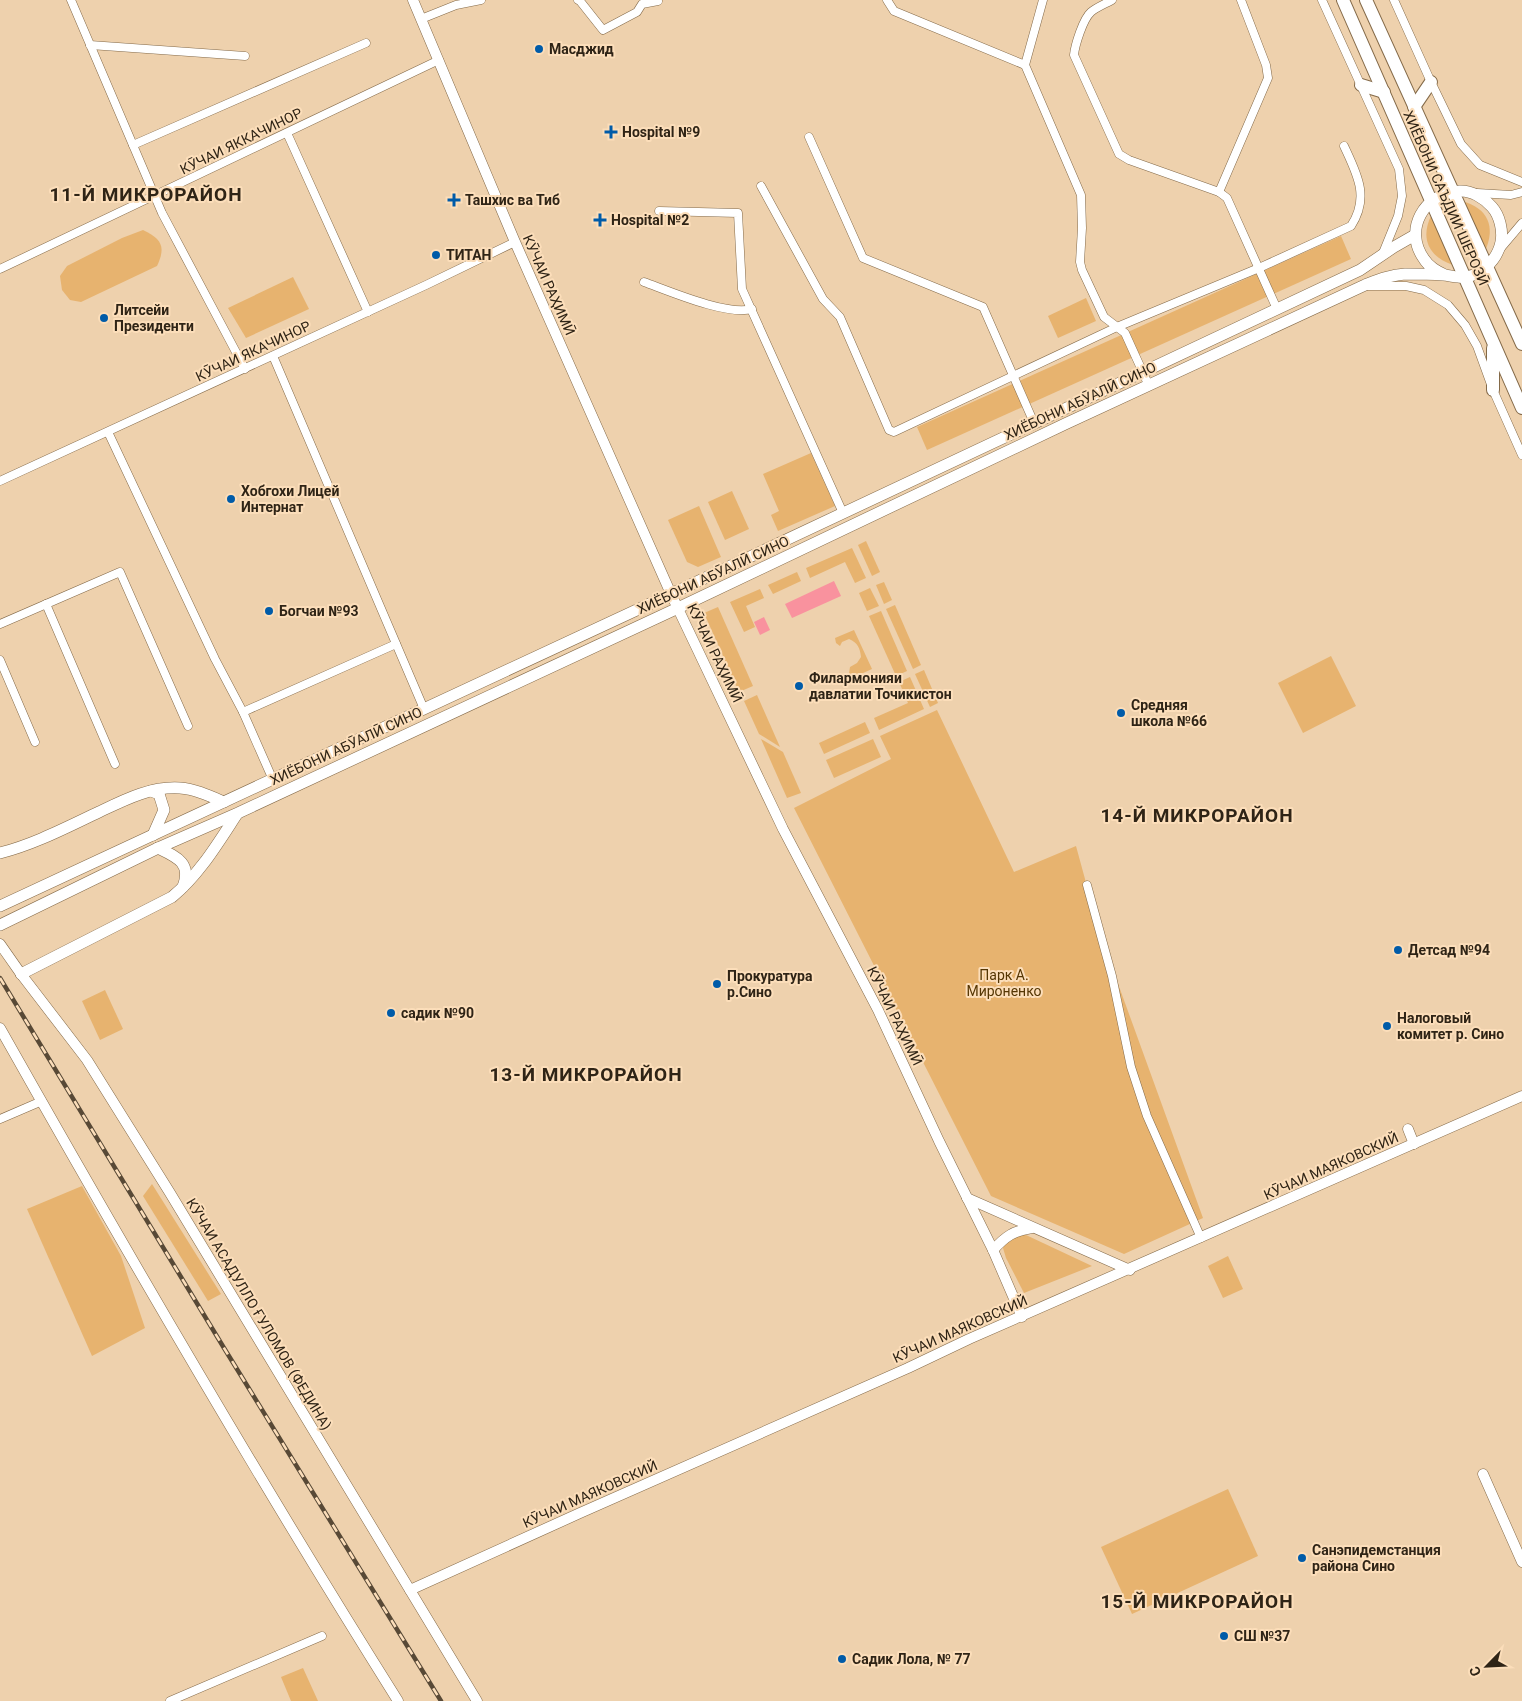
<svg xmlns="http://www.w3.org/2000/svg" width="1522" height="1701" font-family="Roboto,sans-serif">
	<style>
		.green { fill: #e7b36f }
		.water { fill: #f9929e }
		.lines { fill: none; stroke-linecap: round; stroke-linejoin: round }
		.minor-casing { stroke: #846a49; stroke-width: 9 }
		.tertiary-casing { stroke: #846a49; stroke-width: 11 }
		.secondary-casing { stroke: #846a49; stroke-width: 12 }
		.primary-casing { stroke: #846a49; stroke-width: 14 }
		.minor { stroke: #fff; stroke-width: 8 }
		.tertiary { stroke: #fff; stroke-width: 10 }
		.secondary { stroke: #fff; stroke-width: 11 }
		.primary { stroke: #fff; stroke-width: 12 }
		.rail-casing { stroke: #584936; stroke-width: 4.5 }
		.rail { stroke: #fcdeba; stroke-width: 2.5; stroke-dasharray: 8; stroke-linecap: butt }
		.poi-dot { fill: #005ba8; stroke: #fcdeba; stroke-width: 2 }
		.labels { text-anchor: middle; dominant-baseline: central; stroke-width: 4; stroke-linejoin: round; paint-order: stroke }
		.poi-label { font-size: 14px; font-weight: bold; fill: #2f2416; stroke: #fcdeba; text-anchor: start }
		.street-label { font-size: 14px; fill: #2f2416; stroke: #fcdeba }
		.park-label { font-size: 14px; fill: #553603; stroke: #fcdeba }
		.district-label { font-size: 19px; font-weight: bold; letter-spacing: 1px; fill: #2f2416; stroke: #fcdeba }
	</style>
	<rect width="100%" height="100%" fill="#eed1ad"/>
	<g class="green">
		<path d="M1462,201C1488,208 1496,227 1485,251Z"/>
		<path d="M1431,216L1453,265C1429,257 1420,239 1431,216Z"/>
		<path d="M143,230C162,239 166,247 157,266L81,302L70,300L62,290L60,276L67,266L122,238Z"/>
		<path d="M1341,236L1351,259L927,450L917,427Z"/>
		<path d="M293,277L309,309L246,338L228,308Z"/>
		<path d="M1086,298L1096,321L1058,338L1048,316Z"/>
		<path d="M811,453L835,506L778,531L771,515L779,511L763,474Z"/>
		<path d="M732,491L749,529L725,540L708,502Z"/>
		<path d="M699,506L721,557L698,567L687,562L668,520Z"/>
		<path d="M866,541L880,572L872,576L858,545Z"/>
		<path d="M852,548L866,578L855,583L845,562L810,578L806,568Z"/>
		<path d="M797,572L801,581L773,594L768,585Z"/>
		<path d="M884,582L892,600L884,604L876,585Z"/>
		<path d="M870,588L879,606L867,611L859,593Z"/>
		<path d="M760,589L764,598L746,606L755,627L744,632L730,602Z"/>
		<path d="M895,605L921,665L913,669L886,609Z"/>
		<path d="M718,607L753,686L739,692L704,613Z"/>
		<path d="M881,611L907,671L896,676L869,616Z"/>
		<path d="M854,630L872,669L852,678L849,673L850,667L857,663L861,657C860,648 858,643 849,639L842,642L840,646L836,643L835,638Z"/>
		<path d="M1331,656L1356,706L1303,733L1278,683Z"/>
		<path d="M924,670L938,703L930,707L915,674Z"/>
		<path d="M910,677L924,709L879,730L874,718L908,703L899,682Z"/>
		<path d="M757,695L780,747L759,734L744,701Z"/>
		<path d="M937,710L1014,872L1076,846L1100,934L1203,1218L1124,1254L991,1196L794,808L891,759L880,736Z"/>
		<path d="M865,722L870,733L824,754L819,743Z"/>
		<path d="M761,739L783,752L801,793L787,798Z"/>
		<path d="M873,739L881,757L834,778L826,760Z"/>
		<path d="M105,990L123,1029L100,1040L82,1001Z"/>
		<path d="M152,1184L221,1294L208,1301L143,1196Z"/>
		<path d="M82,1186L121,1256L145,1328L92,1356L27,1209Z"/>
		<path d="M1017,1234L1026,1235L1092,1266L1024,1293L1006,1258L1003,1248L1006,1240Z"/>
		<path d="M1228,1256L1243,1289L1223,1298L1208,1266Z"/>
		<path d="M1228,1489L1258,1556L1132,1614L1101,1547Z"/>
		<path d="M303,1668L318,1701H291L281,1677Z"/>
	</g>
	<g class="water">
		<path d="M834,581L841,596L792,618L785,604Z"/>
		<path d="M764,617L770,630L760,635L754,622Z"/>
	</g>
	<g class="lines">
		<defs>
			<g id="minor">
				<path d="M71,0L162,213L245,369"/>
				<path d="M578,0L580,1L603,30L637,12L642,4L658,1"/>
				<path d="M887,0L894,11L1025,65L1081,195L1082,228L1080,262L1082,270L1104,317L1125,333L1149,386"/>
				<path d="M1112,0C1105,4 1097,7 1091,12C1083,19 1075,45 1074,55L1119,154L1129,160L1219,192L1227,198L1277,309"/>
				<path d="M1322,0L1399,169L1402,196L1398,216L1383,253"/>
				<path d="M1394,0L1431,82L1461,144L1480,165L1522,182"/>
				<path d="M421,19L456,5L481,0"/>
				<path d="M90,45L245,56"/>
				<path d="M1025,65L1043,0"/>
				<path d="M287,133L368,312"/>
				<path d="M809,137L863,258L983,307L1034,423"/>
				<path d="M133,145L366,43"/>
				<path d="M761,186L823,299L840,317L889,430L894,432L1117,327L1259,268L1351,226C1370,197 1357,174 1344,146"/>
				<path d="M1219,192L1268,78L1266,65L1241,0"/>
				<path d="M1477,193L1511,195L1522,192"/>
				<path d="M659,211L738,213L742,289L843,513"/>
				<path d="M1500,249L1522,223"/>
				<path d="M0,269L439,60"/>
				<path d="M644,282C669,291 727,316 752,309"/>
				<path d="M1368,286H1406L1424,290L1448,305L1465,325L1477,346L1493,390L1522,455"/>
				<path d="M273,356L424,709"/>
				<path d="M108,432L215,659L243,712L273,780"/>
				<path d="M0,481L426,285L515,242"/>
				<path d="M46,604L115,764"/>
				<path d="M0,624L120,572L188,726"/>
				<path d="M0,660L35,742"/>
				<path d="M243,712L396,644"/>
				<path d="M1087,885L1112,976L1131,1067L1147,1116L1201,1238"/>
				<path d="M0,1119L42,1101"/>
				<path d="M170,1701L322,1636"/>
			</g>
			<g id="tertiary">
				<path d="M413,0L515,242L671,594L783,829L878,1010L939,1141L993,1250L1022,1317"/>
				<path d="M0,944L21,974L87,1060L170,1193L477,1701"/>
				<path d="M0,1028C128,1255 259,1480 398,1701"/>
				<path d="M1408,1129L1414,1144"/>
				<path d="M967,1198L1130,1270"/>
				<path d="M993,1250C1006,1236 1013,1231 1032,1228"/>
				<path d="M1483,1474L1522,1562"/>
				<path d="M410,1590L580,1513L908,1368L969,1339L1522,1096"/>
			</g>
			<g id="secondary">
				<path d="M151,791L159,794L164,810L153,835"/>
				<path d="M158,848C177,857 192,863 183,887"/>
				<path d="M0,853C35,844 67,827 99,812C124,800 151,786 180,788C195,789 210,796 224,802"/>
				<path d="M0,906L671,594L1360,270L1394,247L1415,235"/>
				<path d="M0,925L158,848L238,813L678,608L1065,424L1365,285C1378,280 1390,275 1405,274C1417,274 1430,274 1443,275C1448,275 1453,277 1458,277C1479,279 1497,261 1501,242C1503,231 1500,216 1492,207C1484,198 1471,190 1459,191C1424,193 1403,230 1424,259C1429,267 1437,271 1445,275"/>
				<path d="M21,974L172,897C199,875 218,843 237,814"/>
			</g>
			<g id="primary">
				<path d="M1343,0L1522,408"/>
				<path d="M1366,0L1522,344"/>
				<path d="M1361,85L1384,92"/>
				<path d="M1414,107L1431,82"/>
				<path d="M1493,390V348"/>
			</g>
		</defs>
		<use href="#minor" class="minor-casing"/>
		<use href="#tertiary" class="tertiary-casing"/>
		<use href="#secondary" class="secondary-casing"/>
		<use href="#primary" class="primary-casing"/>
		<use href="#minor" class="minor"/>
		<use href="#tertiary" class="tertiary"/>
		<use href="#secondary" class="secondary"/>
		<use href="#primary" class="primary"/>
		<defs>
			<path id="rail" d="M0,978L224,1348L441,1701"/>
		</defs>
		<use href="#rail" class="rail-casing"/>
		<use href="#rail" class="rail"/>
	</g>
	<g class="poi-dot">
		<circle cx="539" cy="49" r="5"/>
		<path d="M608.5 124.5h5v5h5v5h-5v5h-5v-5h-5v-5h5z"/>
		<path d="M451.5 192.5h5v5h5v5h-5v5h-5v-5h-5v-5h5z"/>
		<path d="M597.5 212.5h5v5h5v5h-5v5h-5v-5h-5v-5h5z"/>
		<circle cx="436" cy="255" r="5"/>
		<circle cx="104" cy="318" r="5"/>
		<circle cx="231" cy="499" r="5"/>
		<circle cx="269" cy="611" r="5"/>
		<circle cx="799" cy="686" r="5"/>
		<circle cx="1121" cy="713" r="5"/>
		<circle cx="1398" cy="950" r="5"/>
		<circle cx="717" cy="984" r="5"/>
		<circle cx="391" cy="1013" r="5"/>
		<circle cx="1387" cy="1026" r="5"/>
		<circle cx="1302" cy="1558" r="5"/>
		<circle cx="1224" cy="1636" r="5"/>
		<circle cx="842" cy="1659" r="5"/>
	</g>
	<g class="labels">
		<g class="poi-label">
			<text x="549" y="49">Масджид</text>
			<text x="622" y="132">Hospital №9</text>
			<text x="465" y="200">Ташхис ва Тиб</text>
			<text x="611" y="220">Hospital №2</text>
			<text x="446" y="255">ТИТАН</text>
			<text x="114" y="310">Литсейи<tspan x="114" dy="16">Президенти</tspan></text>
			<text x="241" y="491">Хобгохи Лицей<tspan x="241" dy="16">Интернат</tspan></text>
			<text x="279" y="611">Богчаи №93</text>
			<text x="809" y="678">Филармонияи<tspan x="809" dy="16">давлатии Точикистон</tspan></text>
			<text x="1131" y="705">Средняя<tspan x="1131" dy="16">школа №66</tspan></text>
			<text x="1408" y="950">Детсад №94</text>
			<text x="727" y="976">Прокуратура<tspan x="727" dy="16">р.Сино</tspan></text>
			<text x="401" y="1013">садик №90</text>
			<text x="1397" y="1018">Налоговый<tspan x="1397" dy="16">комитет р. Сино</tspan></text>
			<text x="1312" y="1550">Санэпидемстанция<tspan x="1312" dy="16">района Сино</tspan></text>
			<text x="1234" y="1636">СШ №37</text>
			<text x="852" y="1659">Садик Лола, № 77</text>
		</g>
		<g class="street-label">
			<text transform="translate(241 141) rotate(-26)">КӮЧАИ ЯККАЧИНОР</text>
			<text transform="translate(1446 198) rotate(66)">ХИЁБОНИ САЪДИИ ШЕРОЗӢ</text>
			<text transform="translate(549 285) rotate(66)">КӮЧАИ РАҲИМӢ</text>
			<text transform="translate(253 351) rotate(-25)">КӮЧАИ ЯКАЧИНОР</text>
			<text transform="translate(1080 401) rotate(-25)">ХИЁБОНИ АБӮАЛӢ СИНО</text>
			<text transform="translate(713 575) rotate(-25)">ХИЁБОНИ АБӮАЛӢ СИНО</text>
			<text transform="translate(715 653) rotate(64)">КӮЧАИ РАҲИМӢ</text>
			<text transform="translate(346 746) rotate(-25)">ХИЁБОНИ АБӮАЛӢ СИНО</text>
			<text transform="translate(895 1016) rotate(64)">КӮЧАИ РАҲИМӢ</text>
			<text transform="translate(1331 1166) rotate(-24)">КӮЧАИ МАЯКОВСКИЙ</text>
			<text transform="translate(259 1314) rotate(59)">КӮЧАИ АСАДУЛЛО ҒУЛОМОВ (ФЕДИНА)</text>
			<text transform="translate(960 1329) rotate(-24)">КӮЧАИ МАЯКОВСКИЙ</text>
			<text transform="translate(590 1494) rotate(-24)">КӮЧАИ МАЯКОВСКИЙ</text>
		</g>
		<g class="park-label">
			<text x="1004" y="975">Парк А.<tspan x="1004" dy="16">Мироненко</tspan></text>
		</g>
		<g class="district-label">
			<text x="146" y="194">11-Й МИКРОРАЙОН</text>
			<text x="1197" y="815">14-Й МИКРОРАЙОН</text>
			<text x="586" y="1074">13-Й МИКРОРАЙОН</text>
			<text x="1197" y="1601">15-Й МИКРОРАЙОН</text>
		</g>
	</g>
	<g transform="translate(1487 1666) rotate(246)" stroke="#fcdeba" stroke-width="4" paint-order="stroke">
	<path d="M0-4L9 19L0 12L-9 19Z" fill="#2f2416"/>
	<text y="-8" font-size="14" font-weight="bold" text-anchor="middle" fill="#2f2416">С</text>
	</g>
</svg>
